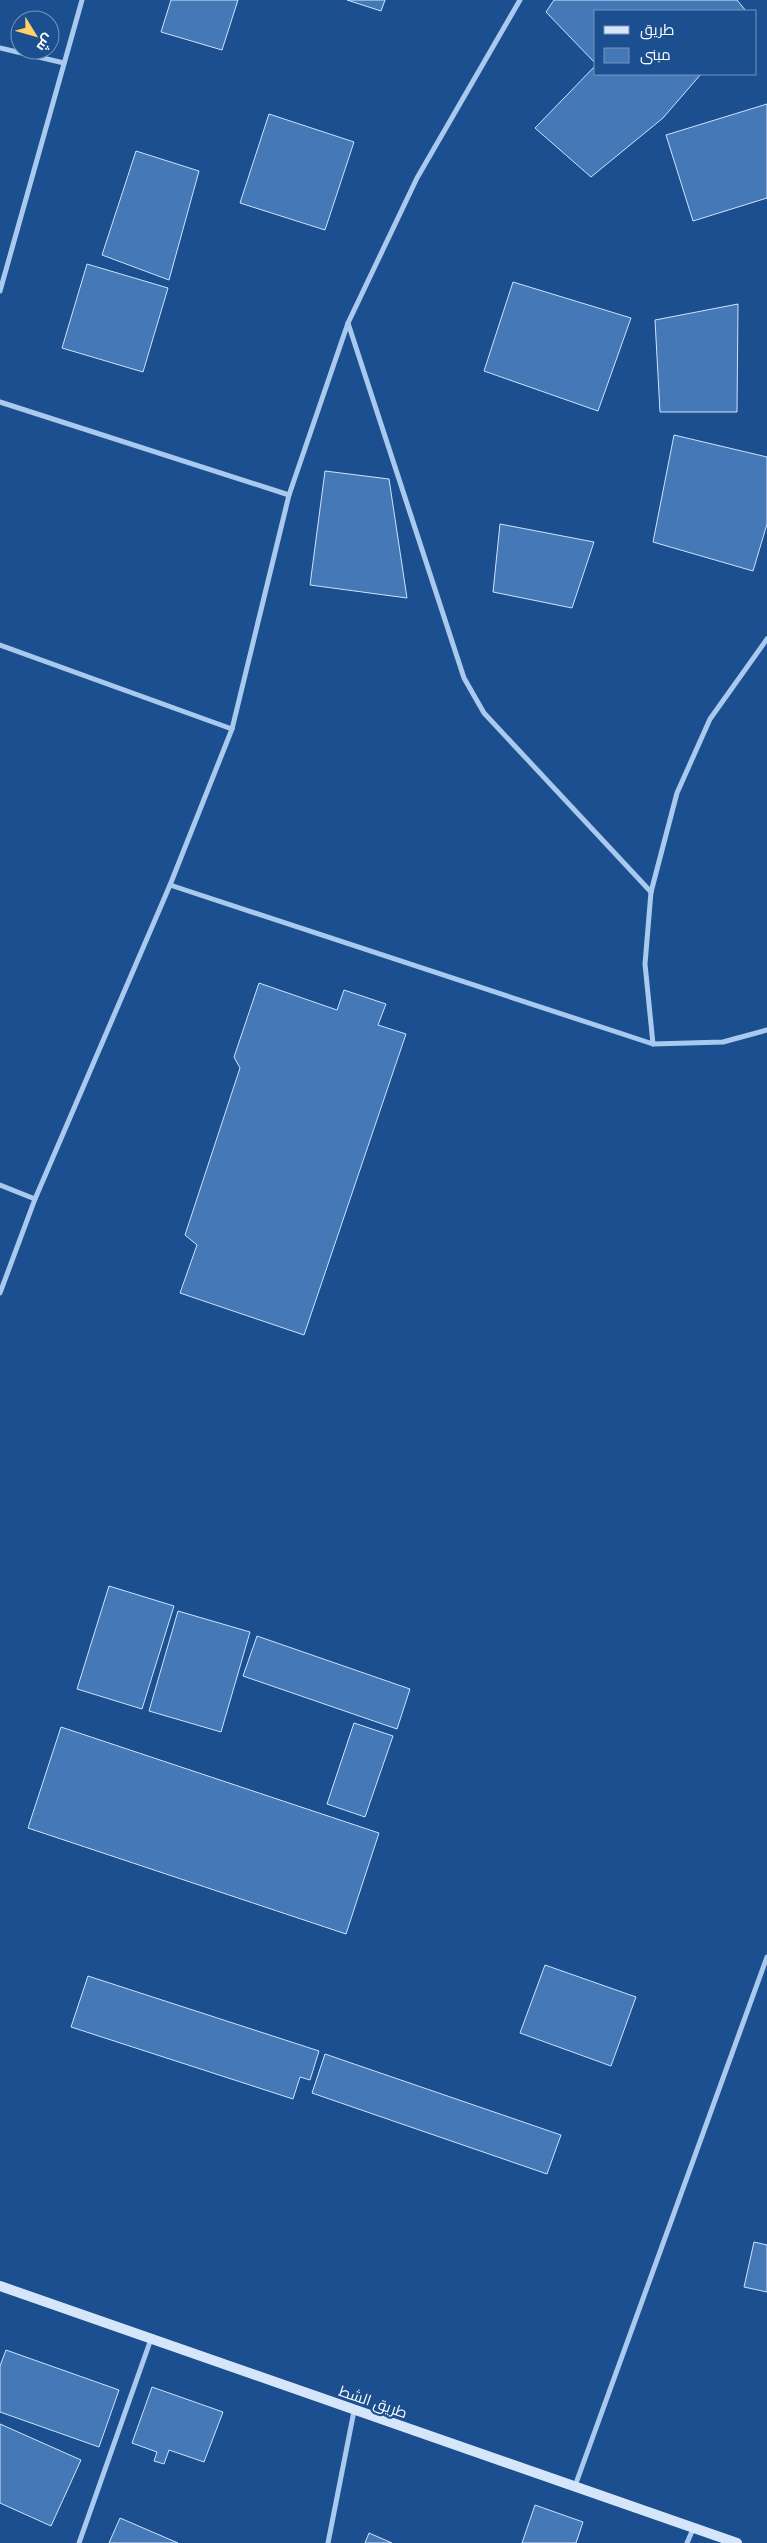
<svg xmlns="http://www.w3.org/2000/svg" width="767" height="2543" font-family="'Nunito Sans',Cairo,sans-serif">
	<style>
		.building { fill: #4478b7; stroke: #cfe3fa }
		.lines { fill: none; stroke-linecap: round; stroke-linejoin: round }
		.street { stroke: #a9c9ee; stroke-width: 5 }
		.secondary { stroke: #d6e6fa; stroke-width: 10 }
		.labels { text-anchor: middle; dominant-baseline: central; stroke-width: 4.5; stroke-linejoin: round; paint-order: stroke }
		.street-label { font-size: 15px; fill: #fff; stroke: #1b4f8f }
	</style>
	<rect width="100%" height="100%" fill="#1b4f8f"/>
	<g class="building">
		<path d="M171,0H238L222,50L161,32Z"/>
		<path d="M347,0H385L381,11Z"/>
		<path d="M554,0H737L746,11H596V64L546,12Z"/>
		<path d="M596,65V74H701L663,118L591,177L535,128Z"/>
		<path d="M767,104V198L693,221L666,135Z"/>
		<path d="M269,114L354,142L325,230L240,203Z"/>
		<path d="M136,151L199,171L169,280L102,255Z"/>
		<path d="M87,264L168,288L143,372L62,348Z"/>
		<path d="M513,282L631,318L598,411L484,371Z"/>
		<path d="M738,304L737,412H660L655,320Z"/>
		<path d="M674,435L767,457V524L753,571L653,542Z"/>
		<path d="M325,471L389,479L407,598L310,585Z"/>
		<path d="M500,524L594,542L572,608L493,592Z"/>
		<path d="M259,983L337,1010L344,990L386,1004L378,1025L406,1034L304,1335L180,1293L197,1245L185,1235L240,1068L234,1057Z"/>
		<path d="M109,1586L174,1606L142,1709L77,1689Z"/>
		<path d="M178,1611L250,1632L221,1732L149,1711Z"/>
		<path d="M257,1636L410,1689L397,1729L243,1676Z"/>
		<path d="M354,1723L393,1736L365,1817L327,1804Z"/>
		<path d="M61,1727L379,1833L346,1934L28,1828Z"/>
		<path d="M545,1965L636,1997L611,2066L520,2033Z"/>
		<path d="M88,1976L319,2051L310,2080L300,2077L293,2099L71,2027Z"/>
		<path d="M325,2054L561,2135L547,2174L312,2093Z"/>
		<path d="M754,2242L767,2245V2292L744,2287Z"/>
		<path d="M6,2350L119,2390L99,2447L0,2412V2366Z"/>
		<path d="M152,2387L223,2412L204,2462L169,2450L164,2464L154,2461L157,2452L132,2443Z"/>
		<path d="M0,2424L81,2460L51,2526L0,2503Z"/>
		<path d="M535,2505L583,2522L576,2543H522Z"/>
		<path d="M120,2518L178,2543H109Z"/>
		<path d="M369,2533L392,2543H365Z"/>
	</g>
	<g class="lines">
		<g class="street">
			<path d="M0,48L64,63"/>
			<path d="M0,291L82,0"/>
			<path d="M348,323L464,678L484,713L651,892"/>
			<path d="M0,402L289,495"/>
			<path d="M0,645L232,729"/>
			<path d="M170,885L653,1044L723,1042L767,1030"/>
			<path d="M653,1044L645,964L651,892L677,793L710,719L767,639"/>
			<path d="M0,1185L35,1199"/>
			<path d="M0,1293L35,1199L170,885L232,729L289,495L348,323L417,178L520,0"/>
			<path d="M575,2486L767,1957"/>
			<path d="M79,2543L151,2339"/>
			<path d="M328,2543L354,2411"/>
			<path d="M687,2543L693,2529"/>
		</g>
		<path class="secondary" d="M0,2286L737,2543"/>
	</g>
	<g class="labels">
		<g class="street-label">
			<text transform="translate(373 2402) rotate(19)">طريق الشط</text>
		</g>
	</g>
	<rect x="594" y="10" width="162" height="65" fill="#1b4f8f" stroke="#7695bc"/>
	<rect x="604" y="26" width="25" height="8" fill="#d6e6fa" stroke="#7695bc"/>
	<text x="640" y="35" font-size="15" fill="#ffffff">طريق</text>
	<rect x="604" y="48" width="25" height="15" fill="#4478b7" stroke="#7695bc"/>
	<text x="640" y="60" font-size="15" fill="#ffffff">مبنى</text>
	<g transform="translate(35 35) rotate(127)"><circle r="24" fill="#1b4f8f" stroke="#7695bc"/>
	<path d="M0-4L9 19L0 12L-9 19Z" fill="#ffd166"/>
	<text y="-8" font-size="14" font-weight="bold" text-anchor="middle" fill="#ffffff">ش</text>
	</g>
</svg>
